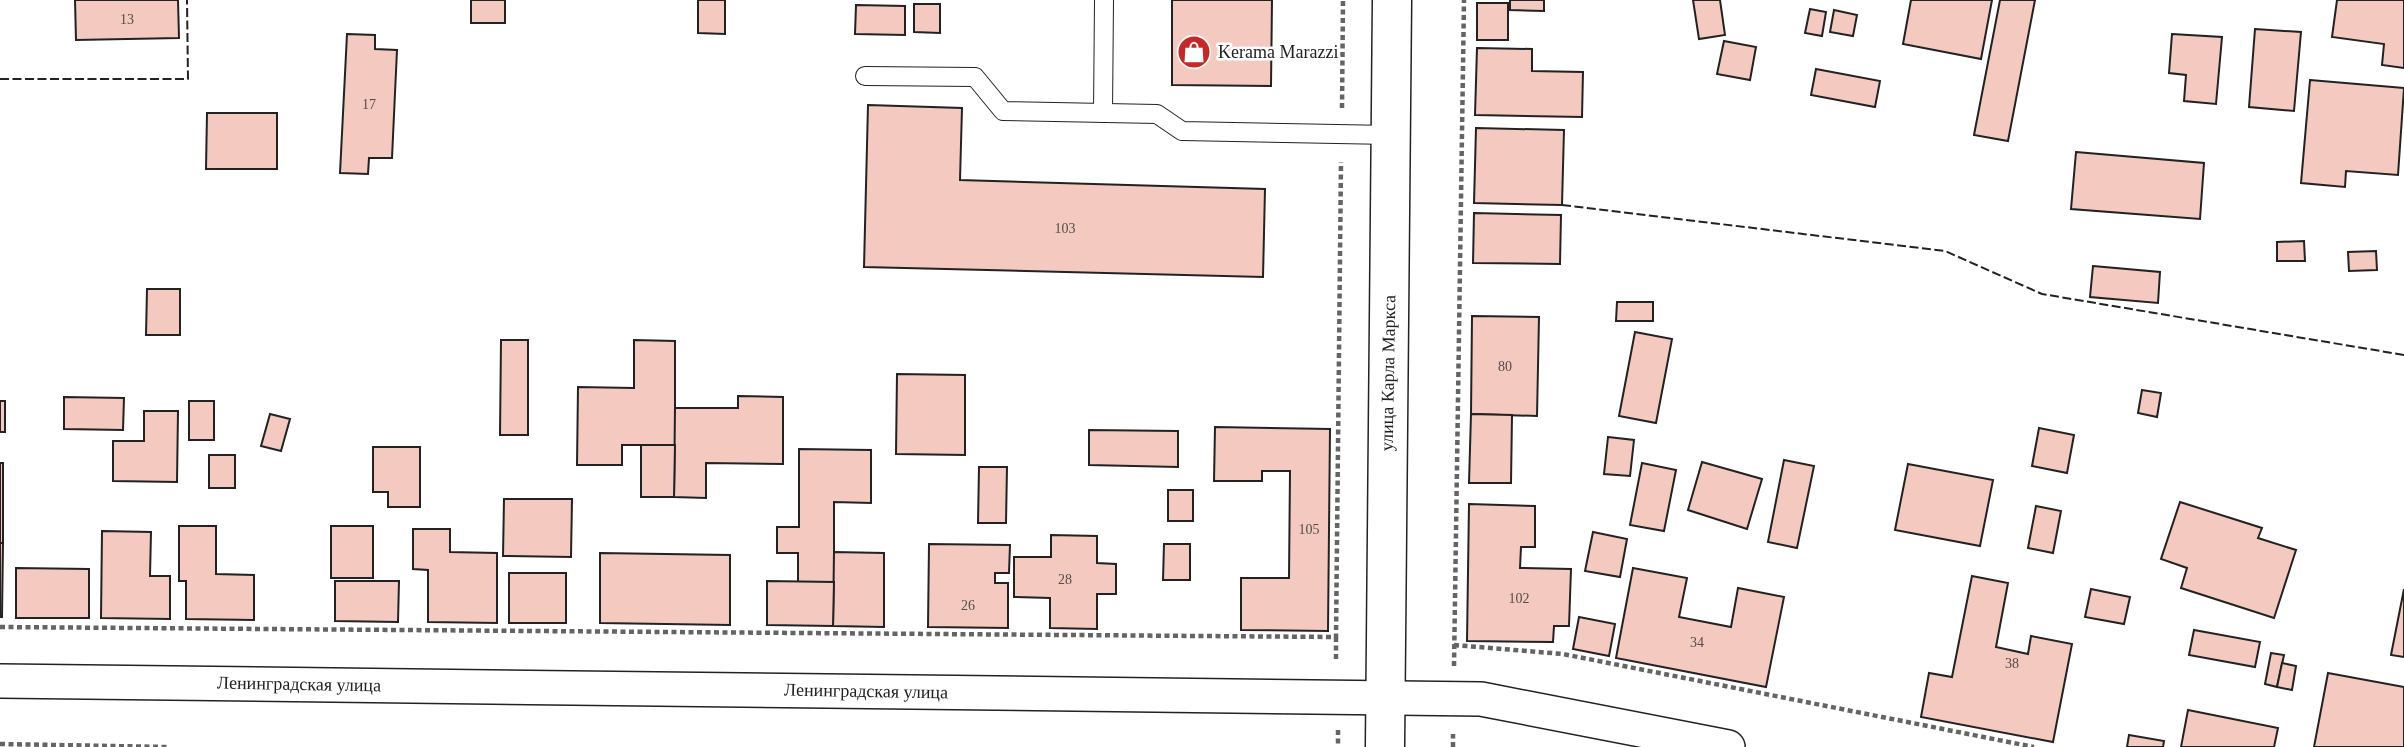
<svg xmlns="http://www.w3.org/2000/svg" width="2404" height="747" font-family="'Times New Roman',serif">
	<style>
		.building { fill: #f3c9c0; stroke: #222; stroke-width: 2 }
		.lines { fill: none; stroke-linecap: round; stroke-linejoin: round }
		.service-casing { stroke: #222; stroke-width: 20 }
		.minor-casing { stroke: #222; stroke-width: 36 }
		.secondary-casing { stroke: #222; stroke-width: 41 }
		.path { stroke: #646464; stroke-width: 4.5; stroke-dasharray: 5 3.5; stroke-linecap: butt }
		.service { stroke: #fff; stroke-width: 18 }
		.minor { stroke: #fff; stroke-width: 33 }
		.secondary { stroke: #fff; stroke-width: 38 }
		.fence { stroke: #222; stroke-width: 2; stroke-dasharray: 9 3.5; stroke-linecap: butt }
		.labels { text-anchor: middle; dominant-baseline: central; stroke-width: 5; stroke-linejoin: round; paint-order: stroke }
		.number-label { font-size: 14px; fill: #564c4a }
		.poi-label { font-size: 18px; fill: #222; stroke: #fff; text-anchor: start }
		.street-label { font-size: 18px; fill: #222; stroke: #fff }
	</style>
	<rect width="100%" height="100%" fill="#fff"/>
	<g class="building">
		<path d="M75,0H178L179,38L76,40Z"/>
		<rect x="471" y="0" width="34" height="23"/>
		<path d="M698,0H725V34L698,33Z"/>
		<path d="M1172,0H1272L1271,86L1172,85Z"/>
		<path d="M1510,0H1544V11L1510,10Z"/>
		<path d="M1693,0H1720L1725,35L1699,39Z"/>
		<path d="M1911,0H1992L1981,59L1903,44Z"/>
		<path d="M2000,0H2035L2008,141L1974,135Z"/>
		<path d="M2337,0H2404V68L2382,65L2384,44L2332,37Z"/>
		<rect x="1477" y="3" width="31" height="37"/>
		<path d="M914,4H940V33L914,32Z"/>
		<path d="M856,5L905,6V35L855,34Z"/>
		<path d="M1810,9L1826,12L1822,36L1805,33Z"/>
		<path d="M1834,10L1857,15L1853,36L1830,32Z"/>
		<path d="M2255,29L2301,32L2294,111L2249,107Z"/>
		<path d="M347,34L375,35V49L397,50L392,158H369L368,174L340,173Z"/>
		<path d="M2172,34L2222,37L2216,104L2184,101L2186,75L2169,73Z"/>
		<path d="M1724,41L1756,47L1750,80L1717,74Z"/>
		<path d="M1477,48L1532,49V71L1583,72L1582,117L1475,115Z"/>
		<path d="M1816,69L1880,81L1875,107L1811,95Z"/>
		<path d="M2310,80L2404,88L2398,175L2346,171L2345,187L2301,183Z"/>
		<path d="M868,105L962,108L960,180L1265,189L1263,277L864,267Z"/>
		<path d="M207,113H277V169H206Z"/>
		<path d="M1476,128L1564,130L1562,205L1474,203Z"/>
		<path d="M2076,152L2204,163L2200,219L2071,209Z"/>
		<path d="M1474,213L1561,215L1560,264L1473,263Z"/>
		<path d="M2304,241L2305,261H2277V242Z"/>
		<path d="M2376,251L2377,270L2349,271L2348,252Z"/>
		<path d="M2093,266L2160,272L2158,303L2090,297Z"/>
		<path d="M147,289H180V335H146Z"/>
		<path d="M1617,302H1653V321H1616Z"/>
		<path d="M1472,316L1539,317L1537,416L1471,414Z"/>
		<path d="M1635,332L1672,339L1656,423L1619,416Z"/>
		<path d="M501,340H528V435H500Z"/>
		<path d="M634,340L675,341V445H622V465H577L578,387L634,388Z"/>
		<path d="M897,374L965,375V455L896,454Z"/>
		<path d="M2142,390L2161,393L2157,417L2138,413Z"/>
		<path d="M738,396L783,397V464L706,463V498L674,497L675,408H738Z"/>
		<path d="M64,397L124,398L123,430L64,429Z"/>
		<rect x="0" y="401" width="5" height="31"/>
		<rect x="189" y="401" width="25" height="39"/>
		<path d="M144,411H178L177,482L113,481V441H144Z"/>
		<path d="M270,414L290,419L281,451L261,446Z"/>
		<path d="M1471,414L1512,415L1511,483H1469Z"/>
		<path d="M1215,427L1330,429L1328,631L1241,630V578H1289L1290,471H1262V481H1214Z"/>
		<path d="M2039,428L2074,435L2067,473L2032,466Z"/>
		<path d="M1089,430L1178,431V467L1089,465Z"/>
		<path d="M1608,437L1634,440L1630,476L1604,474Z"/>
		<path d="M641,445H675L674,497H641Z"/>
		<path d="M373,447H420V507H388V492H373Z"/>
		<path d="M799,449L871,450V503L834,502V582H798V553H777V527H799Z"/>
		<rect x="209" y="455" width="26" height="33"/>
		<path d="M1784,460L1814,466L1797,548L1768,542Z"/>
		<path d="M1702,462L1762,479L1747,529L1688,510Z"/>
		<rect x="0" y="463" width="3" height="80"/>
		<path d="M1642,463L1676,470L1664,531L1630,525Z"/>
		<path d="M1908,464L1993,480L1980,546L1895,530Z"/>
		<path d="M979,467H1007L1006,523H978Z"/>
		<rect x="1168" y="490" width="25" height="31"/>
		<path d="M504,499H572L571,557L503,556Z"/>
		<path d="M2180,502L2262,528L2258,538L2296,550L2274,618L2181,588L2187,568L2161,559Z"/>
		<path d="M1469,504L1535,506V547H1521L1520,568L1571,569L1569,626H1554L1553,642L1467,641Z"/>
		<path d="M2036,506L2061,511L2053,553L2028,548Z"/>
		<path d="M179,526H216V574L254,575V620L186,619V581H179Z"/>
		<rect x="331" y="526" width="42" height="52"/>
		<path d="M413,529H450V552L497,553V623L428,622V570L413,569Z"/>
		<path d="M102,531L151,532L150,576H170V619L101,618Z"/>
		<path d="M1593,532L1627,539L1620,577L1585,571Z"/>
		<path d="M1051,535L1097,536V563L1116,564V594H1097V629L1050,628V598L1014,597V557H1051Z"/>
		<path d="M0,543H3L2,617H0Z"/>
		<path d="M929,544L1010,545L1009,573H995V583H1008V628L928,627Z"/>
		<path d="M1164,544H1190V580H1163Z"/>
		<path d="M834,552L884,553V627L833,626Z"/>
		<path d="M600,553L730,555V625L600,623Z"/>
		<path d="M16,568L89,569V618H16Z"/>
		<path d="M1633,568L1687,578L1679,617L1731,627L1738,588L1784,597L1766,687L1616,658Z"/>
		<rect x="509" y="573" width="57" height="50"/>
		<path d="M1972,576L2008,583L1996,647L2028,654L2031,636L2072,644L2053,742L1921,717L1929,673L1952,677Z"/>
		<path d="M335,581H399L398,622L335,621Z"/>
		<path d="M767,581L834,582L833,626L767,625Z"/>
		<path d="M2091,589L2130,597L2124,624L2085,617Z"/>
		<path d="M2404,589V657L2391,655Z"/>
		<path d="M1579,617L1615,624L1609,656L1573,649Z"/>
		<path d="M2194,630L2260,642L2255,667L2189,655Z"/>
		<path d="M2271,653L2284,655L2277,687L2265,684Z"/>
		<path d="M2282,663L2296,666L2292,690L2277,687Z"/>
		<path d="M2328,673L2404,687V747H2314Z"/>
		<path d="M2188,710L2278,728L2274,747H2181Z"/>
		<path d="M2129,735L2164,741L2163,747H2127Z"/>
	</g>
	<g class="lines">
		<defs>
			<g id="service">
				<path d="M865,76L975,77L1003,111L1157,114L1182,131L1390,135"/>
				<path d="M1103,113L1104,0"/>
			</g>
			<path id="minor" d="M0,681L1481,699L1728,747"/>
			<path id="secondary" d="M1385,747L1392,0"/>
		</defs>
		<use href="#service" class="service-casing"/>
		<use href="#minor" class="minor-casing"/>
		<use href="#secondary" class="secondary-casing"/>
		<g class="path">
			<path d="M1342,108L1343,0"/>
			<path d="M0,627L1336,637L1341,162"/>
			<path d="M1336,637V662"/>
			<path d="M1454,645L1563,654L2034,747"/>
			<path d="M1454,666L1464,0"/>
			<path d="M1338,730V747"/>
			<path d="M0,744L168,747"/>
			<path d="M1453,747V734"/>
		</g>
		<use href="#service" class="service"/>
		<use href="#minor" class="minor"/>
		<use href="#secondary" class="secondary"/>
		<g class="fence">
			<path d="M0,79H188L187,0"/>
			<path d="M1562,205L1945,251L2042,294L2404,355"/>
		</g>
	</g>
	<defs>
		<symbol id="shop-disc" viewBox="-11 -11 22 22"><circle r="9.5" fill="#c62828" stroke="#fff"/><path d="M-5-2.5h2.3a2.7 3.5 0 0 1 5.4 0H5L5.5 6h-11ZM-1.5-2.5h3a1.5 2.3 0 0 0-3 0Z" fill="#fff"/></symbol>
	</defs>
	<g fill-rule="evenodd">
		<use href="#shop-disc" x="1175" y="33" width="38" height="38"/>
	</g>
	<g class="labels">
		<g class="number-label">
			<text x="127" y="19">13</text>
			<text x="369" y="104">17</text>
			<text x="1065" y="228">103</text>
			<text x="1505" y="366">80</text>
			<text x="1309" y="529">105</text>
			<text x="1065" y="579">28</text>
			<text x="1519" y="598">102</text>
			<text x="968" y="605">26</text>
			<text x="1697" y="642">34</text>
			<text x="2012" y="663">38</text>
		</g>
		<g class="poi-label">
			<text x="1218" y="52">Kerama Marazzi</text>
		</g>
		<g class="street-label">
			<text transform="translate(1388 373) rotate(-89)">улица Карла Маркса</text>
			<text transform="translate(299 684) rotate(1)">Ленинградская улица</text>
			<text transform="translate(866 691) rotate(1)">Ленинградская улица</text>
		</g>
	</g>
</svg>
